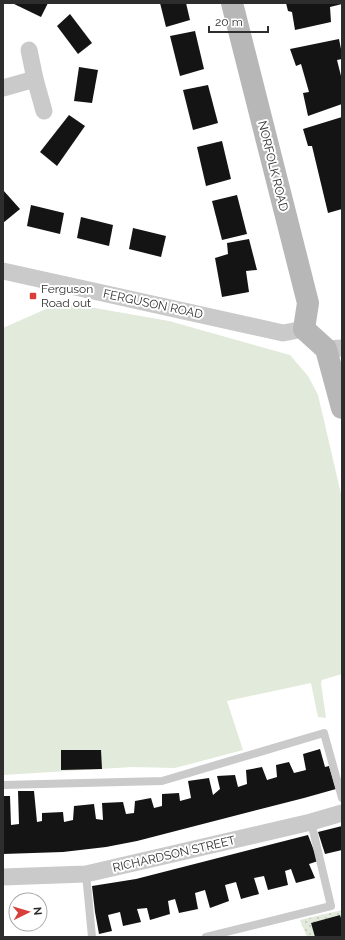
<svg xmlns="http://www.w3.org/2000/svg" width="345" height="940" font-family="Raleway,sans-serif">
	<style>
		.grass { fill: url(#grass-dots) }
		.park { fill: #e2eadb }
		.building { fill: #141414 }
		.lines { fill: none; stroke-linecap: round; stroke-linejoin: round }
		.lane { stroke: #cacaca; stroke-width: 8 }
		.street { stroke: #cacaca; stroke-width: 17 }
		.secondary { stroke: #b7b7b7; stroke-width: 22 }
		.poi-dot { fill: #d93f3a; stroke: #fff; stroke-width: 1.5 }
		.labels { text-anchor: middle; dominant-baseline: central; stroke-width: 4; stroke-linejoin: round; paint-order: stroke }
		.street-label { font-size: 12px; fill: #2d2d2d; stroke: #fff }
		.poi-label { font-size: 12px; fill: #2d2d2d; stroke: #fff; text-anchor: start }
	</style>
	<defs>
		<pattern id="grass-dots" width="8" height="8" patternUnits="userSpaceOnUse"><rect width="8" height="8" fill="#e2eadb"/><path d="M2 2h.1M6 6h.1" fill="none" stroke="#c2c9bc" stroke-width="1.8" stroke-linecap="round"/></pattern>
	</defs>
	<rect width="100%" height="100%" fill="#fff"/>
	<path class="grass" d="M342,910V921L340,915L311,923L315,937H307L300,920Z"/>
	<path class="park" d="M67,305L89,307L169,321L290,355L308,376L318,395L342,498V674L322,680L321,683L326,718L318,717L311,683L227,701L243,750L175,768L132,767L3,775V328L46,309Z"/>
	<g class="building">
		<path d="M12,3H48L41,17Z"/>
		<path d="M160,3H186L190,20L166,27Z"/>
		<path d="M286,3H342V4L330,7L331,22L295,30L292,12L288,11Z"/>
		<path d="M70,14L92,43L78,54L57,26Z"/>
		<path d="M195,31L204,69L180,76L170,36Z"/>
		<path d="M339,39L342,54V59L337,60L342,80V104L308,116L303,93L309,92L301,64L296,66L290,49Z"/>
		<path d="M79,67L98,70L92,103L74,101Z"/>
		<path d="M208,85L218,123L193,130L183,90Z"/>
		<path d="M69,115L85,126L57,166L40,152Z"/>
		<path d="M342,117V209L328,213L312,146H308L303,129Z"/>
		<path d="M222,141L231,179L206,186L197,147Z"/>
		<path d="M3,190L20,209L3,223Z"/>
		<path d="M237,195L247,234L222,240L212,201Z"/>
		<path d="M31,205L64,213L60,234L27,226Z"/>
		<path d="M81,217L113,225L109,246L77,238Z"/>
		<path d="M133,228L166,236L161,257L129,249Z"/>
		<path d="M249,239L257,270L246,271L249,292L222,297L215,258L228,254L227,243Z"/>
		<path d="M320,749L325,767L329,766L336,789L304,798L137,841L106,847L63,852L3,854V796H10L11,825L19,824L18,791H34L37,822L42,821V813L63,812L64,822L73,820L74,806L94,804L96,819L103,820L102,803L123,802L126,814L134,813L135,801L151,798L154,808L162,806V794L179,793L180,801L191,798L188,781L209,778L213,795L220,789L217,776L235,775L238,787L247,784L246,770L262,767L267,780L277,777L276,765L289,762L294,773L306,770L303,754Z"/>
		<path d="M61,750H101L102,769L61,770Z"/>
		<path d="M342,826V850L325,854L318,832Z"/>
		<path d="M308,835L318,861L309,864L315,878L296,883L291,869L285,871L288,885L268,890L264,876L254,878L259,894L241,899L236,882L225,885L229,901L210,908L205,890L195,893L198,909L179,913L175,899L168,901L170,914L150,920L147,908L137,909L141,922L123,926L120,912L108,915L112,931L99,934L95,912L92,886L136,879Z"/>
		<path d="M340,915L342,921V937H315L311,923Z"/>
	</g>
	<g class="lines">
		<g class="lane">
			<path d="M3,785L162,781L324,733L342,798"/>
			<path d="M86,874L92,937"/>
			<path d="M206,937L331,906L311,822"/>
		</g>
		<g class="street">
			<path d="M29,50L35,79L44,111"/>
			<path d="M3,88L35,79"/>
			<path d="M3,271L283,333L304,329"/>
			<path d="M326,349L342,348"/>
			<path d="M3,877L86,874L311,822L342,813"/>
		</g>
		<path class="secondary" d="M232,3L308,303L304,329L326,349L342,408"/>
	</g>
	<rect class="poi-dot" x="29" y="292" width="8" height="8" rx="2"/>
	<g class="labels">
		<g class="street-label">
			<text transform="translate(273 166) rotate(76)">NORFOLK ROAD</text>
			<text transform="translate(153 304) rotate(12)">FERGUSON ROAD</text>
			<text transform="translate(174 854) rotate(-13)">RICHARDSON STREET</text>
		</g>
		<g class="poi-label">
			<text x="41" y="289">Ferguson<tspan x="41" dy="14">Road out</tspan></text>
		</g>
	</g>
	<rect width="345" height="940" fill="none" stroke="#2d2d2d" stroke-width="8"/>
	<g transform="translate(28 912) rotate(85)"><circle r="19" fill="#ffffff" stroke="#ababab"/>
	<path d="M0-3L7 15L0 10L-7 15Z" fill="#d93f3a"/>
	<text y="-6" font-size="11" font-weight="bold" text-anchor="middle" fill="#2d2d2d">N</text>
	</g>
	<path d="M209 26v6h59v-6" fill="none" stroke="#2d2d2d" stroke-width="2"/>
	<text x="215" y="26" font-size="12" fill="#2d2d2d" stroke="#ffffff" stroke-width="3" paint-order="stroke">20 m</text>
</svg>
